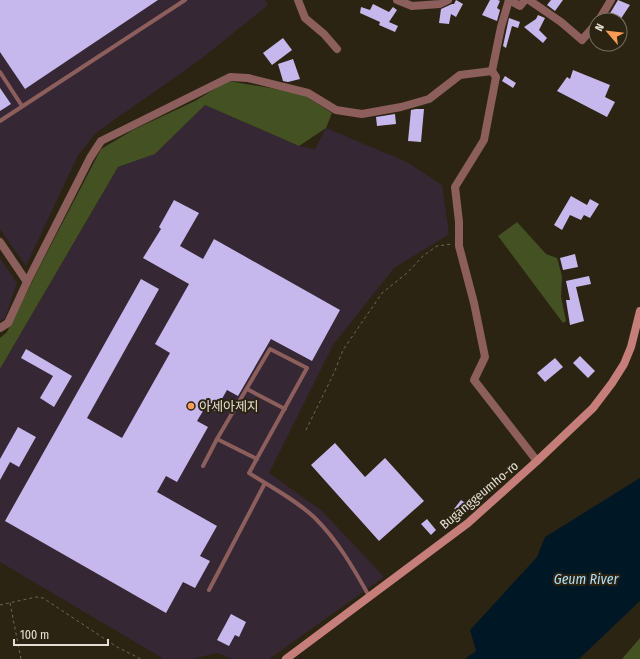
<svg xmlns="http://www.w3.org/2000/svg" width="640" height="659" font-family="'Fira Sans Condensed','Noto Sans KR',sans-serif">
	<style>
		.industrial { fill: #352734 }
		.green { fill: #435123 }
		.water { fill: #001825 }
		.building { fill: #c6b8ec }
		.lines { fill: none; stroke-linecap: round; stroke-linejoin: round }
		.path { stroke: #6e6758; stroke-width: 1; stroke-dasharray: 3 3; stroke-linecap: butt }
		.lane { stroke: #8c5e5c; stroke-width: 4 }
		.street { stroke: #8c5e5c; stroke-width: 8 }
		.secondary { stroke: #c67e7b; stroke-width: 8 }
		.poi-dot { fill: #fd9c55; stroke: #2c2413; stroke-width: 1.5 }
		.labels { text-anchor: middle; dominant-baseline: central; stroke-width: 4; stroke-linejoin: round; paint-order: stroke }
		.poi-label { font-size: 13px; fill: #e3ded3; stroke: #2c2413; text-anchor: start }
		.street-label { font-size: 13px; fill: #e3ded3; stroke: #2c2413 }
		.water-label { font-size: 14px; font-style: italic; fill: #aedff9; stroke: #2c2413 }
	</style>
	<rect width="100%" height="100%" fill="#2c2413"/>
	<g class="industrial">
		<path d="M0,0H265L268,5L201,59L97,132L78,155L26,266L0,229Z"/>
		<path d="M205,105L299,146L315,149L326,128L407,162L442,185L449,234L394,268L333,345L269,473L322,511L384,577L269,659H233L217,653L192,659H164L0,562V369L118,167L155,154Z"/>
		<path d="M0,258L17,283L5,318L0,321Z"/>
	</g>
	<g class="green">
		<path d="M228,81L276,89L305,96L332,113L326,128L299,146L205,105L155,154L118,167L0,369V338L7,332L40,266L101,149L133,130L195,101Z"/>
		<path d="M517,222L546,254L557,258L562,276L561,297L566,321L563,323L498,236Z"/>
		<path d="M640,638V659H622Z"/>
	</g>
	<path class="water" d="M640,478V601L579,659H465L476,651L470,630L537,557L545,537Z"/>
	<g class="building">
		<path d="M0,0H158L25,89L0,52Z"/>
		<path d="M456,0L463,4L456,17L451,14L449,24L439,23L441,9L452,4H454Z"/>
		<path d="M490,0H498L500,1L497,8L500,10L497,21L482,15Z"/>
		<path d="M551,0H563L555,11L547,5Z"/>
		<path d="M618,0L630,5L620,20H606Z"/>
		<path d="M373,4L389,12L393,7L397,10L389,22L398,26L395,32L379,25L380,22L360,13L361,7L370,10Z"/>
		<path d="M538,15L545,18L539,30L547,38L543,43L524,27L536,19Z"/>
		<path d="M509,18L520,22L518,28L512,26L506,48L503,46Z"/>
		<path d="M283,38L292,50L272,65L263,53Z"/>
		<path d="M293,59L300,79L288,82L283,81L278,64Z"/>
		<path d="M573,70L610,85L605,97L615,102L607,117L557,91L567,77L570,79Z"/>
		<path d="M505,76L516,83L513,88L502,81Z"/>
		<path d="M0,88L11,104L0,111Z"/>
		<path d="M416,109H424L421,142L408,141L411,110Z"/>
		<path d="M395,114L396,124L377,126L376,117Z"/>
		<path d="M571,196L587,205L590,199L599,204L590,218L584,215L581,220L570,215L562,230L554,225Z"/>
		<path d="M174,200L199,213L180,246L203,259L214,239L340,310L312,361L271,339L238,396L227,390L215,411L206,406L197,421L208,427L177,482L166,476L157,492L217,526L200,556L210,561L195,588L183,582L166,613L5,521L141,279L159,289L87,418L122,438L170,353L155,344L189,284L143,258L161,229L159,227Z"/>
		<path d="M575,254L578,267L563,270L560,258Z"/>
		<path d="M589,276L591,284L576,287L584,321L570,325L566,300H570L566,281Z"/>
		<path d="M26,349L72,376L54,407L40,398L53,376L21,358Z"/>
		<path d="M580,356L595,371L588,378L573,363Z"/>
		<path d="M555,358L563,367L545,382L537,373Z"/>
		<path d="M18,427L36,437L19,467L10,462L0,480V459Z"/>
		<path d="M335,443L365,477L385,458L424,501L379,541L311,465Z"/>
		<path d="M461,500L468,505L462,514L454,509Z"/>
		<path d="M427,519L436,530L431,535L421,524Z"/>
		<path d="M231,614L246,622L239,637L235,635L229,646L217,640Z"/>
	</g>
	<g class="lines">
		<g class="path">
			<path d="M306,430L334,373L343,350L382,293L407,273L423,256L437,246L452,244"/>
			<path d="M10,603L21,659"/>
			<path d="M0,605L36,597L43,598L117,647L141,659"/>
		</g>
		<g class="lane">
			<path d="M0,72L22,106"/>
			<path d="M0,121L185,0"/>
			<path d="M247,389L285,409"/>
			<path d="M217,439L270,349L307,368L249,473C271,487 296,500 315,518C338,541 354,569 369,596"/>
			<path d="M203,466L217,439L257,459"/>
			<path d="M209,590L265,483"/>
		</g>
		<g class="street">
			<path d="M298,0L305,18L324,34L337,49"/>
			<path d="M397,0L412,6L440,4L448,0"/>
			<path d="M509,0L501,27L492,71L496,77L484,140L455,187L459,222V246L474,303L485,357L474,380L537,461"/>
			<path d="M509,0L520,6L525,0"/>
			<path d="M529,0L561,22L582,40L596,24"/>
			<path d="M599,20L611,0"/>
			<path d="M0,242L27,282L8,323L0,328"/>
			<path d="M27,282L90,158L101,141L230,77L248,78L308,93L336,110L362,114L401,107L429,99L460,75L492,71"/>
		</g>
		<path class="secondary" d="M286,659L468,523L537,461L593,408L612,383L624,364L631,347L640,311"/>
	</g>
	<circle class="poi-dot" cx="191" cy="406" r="4"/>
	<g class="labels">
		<g class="poi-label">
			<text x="199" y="406">아세아제지</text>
		</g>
		<g class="street-label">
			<text transform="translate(479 495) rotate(-40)">Buganggeumho-ro</text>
		</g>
		<g class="water-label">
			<text x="586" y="579">Geum River</text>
		</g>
	</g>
	<g transform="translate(608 32) rotate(298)"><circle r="19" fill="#2c2413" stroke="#756e60"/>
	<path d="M0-3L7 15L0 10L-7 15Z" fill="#fd9c55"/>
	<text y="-6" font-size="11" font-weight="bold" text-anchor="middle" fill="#e3ded3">N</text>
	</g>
	<path d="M14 639v6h94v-6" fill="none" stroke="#e3ded3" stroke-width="2"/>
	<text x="20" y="639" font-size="12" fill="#e3ded3" stroke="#2c2413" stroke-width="3" paint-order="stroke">100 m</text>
</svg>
